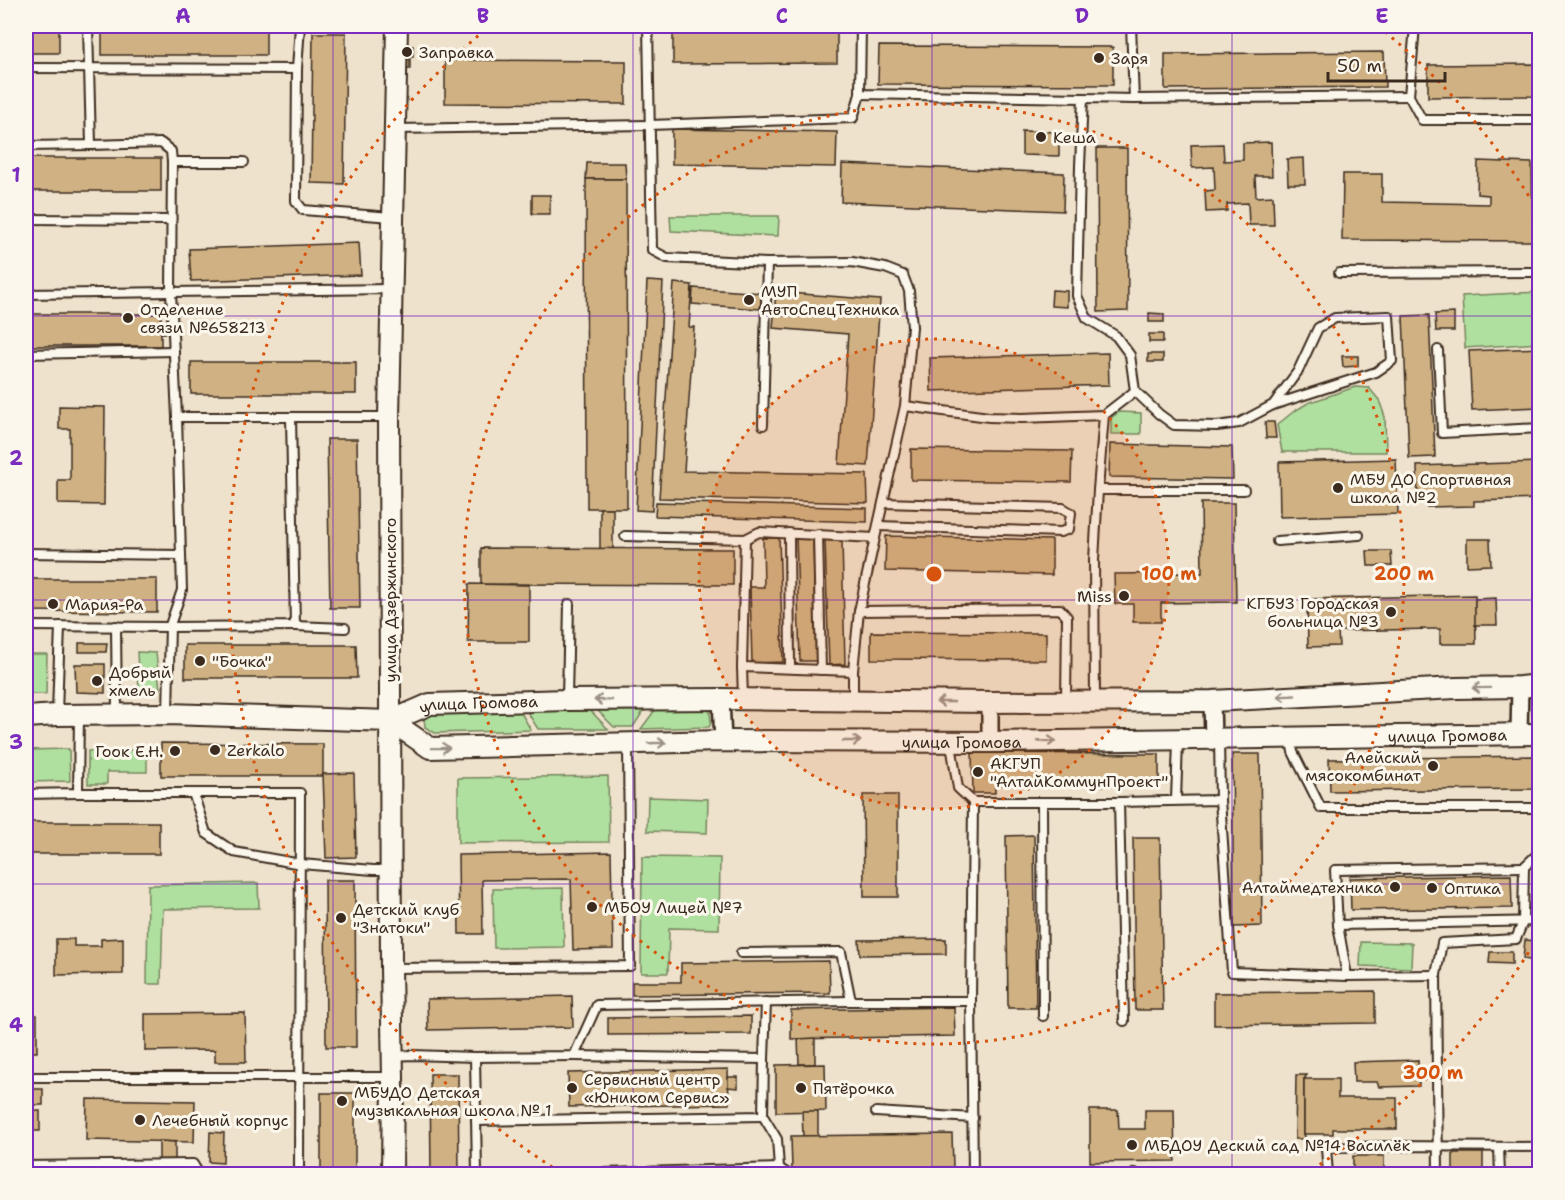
<svg xmlns="http://www.w3.org/2000/svg" width="1565" height="1200" font-family="'Shantell Sans',sans-serif">
	<style>
		.green { fill: #b0e09f; stroke: #76855e; stroke-width: 1.5 }
		.building { fill: #cfb183; stroke: #3b2a1e; stroke-width: 1.5 }
		.lines { fill: none; stroke-linecap: round; stroke-linejoin: round }
		.service-casing { stroke: #3b2a1e; stroke-width: 12 }
		.minor-casing { stroke: #3b2a1e; stroke-width: 20 }
		.tertiary-casing { stroke: #3b2a1e; stroke-width: 24 }
		.service { stroke: #fbf7ec; stroke-width: 8 }
		.minor { stroke: #fbf7ec; stroke-width: 15 }
		.tertiary { stroke: #fbf7ec; stroke-width: 20 }
		.oneway { stroke: #9b9085 }
		.grid { fill: none; stroke: #7b2cbf; stroke-width: 1.5; stroke-opacity: 0.55 }
		.ring { fill: none; stroke: #d7540e; stroke-width: 3; stroke-dasharray: 3 6 }
		.poi-dot { fill: #3b2a1e; stroke: #fbf7ec; stroke-width: 2 }
		.labels { text-anchor: middle; dominant-baseline: central; stroke-width: 6; stroke-linejoin: round; paint-order: stroke }
		.poi-label { font-size: 16px; fill: #3b2a1e; stroke: #fbf7ec; text-anchor: start }
		.street-label { font-size: 16px; fill: #3b2a1e; stroke: #fbf7ec }
		.centre { fill: #d7540e; stroke: #fbf7ec; stroke-width: 3 }
		.ring-label { font-size: 18px; text-anchor: middle; font-weight: bold; fill: #d7540e; stroke: #fbf7ec; stroke-width: 6; stroke-linejoin: round; paint-order: stroke }
		.neatline { fill: none; stroke: #7b2cbf; stroke-width: 2 }
		.grid-label { font-size: 20px; text-anchor: middle; font-weight: bold; fill: #7b2cbf }
	</style>
	<rect width="100%" height="100%" fill="#eee2cc"/>
	<filter id="ink" filterUnits="userSpaceOnUse"><feTurbulence type="fractalNoise" baseFrequency=".0167" numOctaves="2"/><feDisplacementMap in="SourceGraphic" scale="12" xChannelSelector="R" yChannelSelector="G"/><feConvolveMatrix kernelMatrix="1 2 1 2 8 2 1 2 1" color-interpolation-filters="sRGB"/></filter>
	<g filter="url(#ink)">
		<g class="green">
			<path d="M670,216H779L778,236L671,231Z"/>
			<path d="M1539,292V343L1465,348L1462,296Z"/>
			<path d="M1355,387L1369,388L1379,400L1385,417L1386,452H1282L1277,425L1293,412L1308,403Z"/>
			<path d="M1119,412L1141,413V434H1111V418Z"/>
			<path d="M137,652L156,653L160,689L139,691Z"/>
			<path d="M26,654H47L46,694H26Z"/>
			<path d="M594,707H646L633,727H614Z"/>
			<path d="M707,707L710,712L711,723L709,727L641,729L655,710Z"/>
			<path d="M588,708L608,729H538L526,710Z"/>
			<path d="M520,711L531,730L435,733L425,727L424,718L432,713Z"/>
			<path d="M69,749L70,781L26,782V750Z"/>
			<path d="M147,750V772H107V784H88V751Z"/>
			<path d="M608,776L609,842L458,843V778Z"/>
			<path d="M648,797L708,799L707,833L647,831Z"/>
			<path d="M642,857L720,858L719,929L669,928L668,973H641Z"/>
			<path d="M258,883L259,908L163,909L161,984H147L148,885Z"/>
			<path d="M563,888L564,947L494,948L493,889Z"/>
			<path d="M1361,942L1412,943L1411,968L1360,966Z"/>
		</g>
		<g class="building">
			<rect x="26" y="26" width="33" height="27"/>
			<rect x="102" y="26" width="164" height="29"/>
			<path d="M673,26H837V63L673,64Z"/>
			<path d="M313,33H346L344,184L311,183Z"/>
			<path d="M401,46H413V57L401,58Z"/>
			<path d="M879,46L1113,47V85L878,84Z"/>
			<path d="M1384,52L1385,87L1165,89V54Z"/>
			<path d="M400,59H410V69H401Z"/>
			<path d="M445,60L626,61V104L445,103Z"/>
			<path d="M1540,64V96L1428,97V65Z"/>
			<path d="M672,129L837,132L836,167L672,164Z"/>
			<path d="M1022,131L1059,132V156L1022,155Z"/>
			<path d="M1271,142L1272,176H1255L1256,197L1273,196L1274,225H1249L1248,203L1227,204V211L1206,212L1205,191L1215,190L1214,167L1192,168L1191,145L1223,144L1224,161L1243,160V143Z"/>
			<path d="M1097,148H1127L1128,311L1098,312Z"/>
			<rect x="26" y="158" width="135" height="33"/>
			<path d="M1304,158L1305,184H1288L1287,159Z"/>
			<path d="M1478,161L1532,163L1533,241L1342,240L1343,174H1382V202L1489,204V195L1477,194Z"/>
			<path d="M587,163H625L626,179H586Z"/>
			<path d="M842,164L1064,173L1063,211L841,202Z"/>
			<path d="M586,179H626L627,508H587Z"/>
			<rect x="532" y="195" width="18" height="19"/>
			<path d="M359,243L361,275L191,281L189,249Z"/>
			<path d="M647,281L663,282L652,511L636,510Z"/>
			<path d="M674,283L692,285L689,327H694L684,471L867,474L868,503L659,498Z"/>
			<path d="M693,288L762,293L760,309L692,304Z"/>
			<path d="M1052,290L1067,291V307L1051,306Z"/>
			<path d="M776,292L880,300L868,466L839,464L848,334L773,328Z"/>
			<path d="M1149,313L1164,314V322H1149Z"/>
			<path d="M1454,313V331H1436L1435,314Z"/>
			<rect x="26" y="314" width="135" height="32"/>
			<path d="M1429,315L1435,457L1409,458L1403,316Z"/>
			<rect x="161" y="324" width="5" height="9"/>
			<rect x="1149" y="334" width="14" height="8"/>
			<path d="M1540,348V407L1472,410L1469,351Z"/>
			<path d="M1108,353L1109,385L931,391L930,358Z"/>
			<rect x="1148" y="354" width="15" height="8"/>
			<path d="M1342,356H1358V366L1343,367Z"/>
			<rect x="191" y="362" width="165" height="32"/>
			<path d="M59,406L105,407L104,505L58,504V480H70V429H59Z"/>
			<path d="M1265,422H1274L1276,438H1266Z"/>
			<path d="M327,439H357L360,608H330Z"/>
			<path d="M1110,444L1232,447L1233,479L1109,477Z"/>
			<path d="M911,449L1072,451L1071,482L911,480Z"/>
			<path d="M1396,459L1398,514L1280,517L1279,462Z"/>
			<path d="M1540,462V499L1474,501V506L1427,507V502H1418L1417,466Z"/>
			<path d="M656,502L867,508V522L655,516Z"/>
			<path d="M1201,503H1234L1236,602L1161,603V622H1133V604H1115L1114,574L1202,573Z"/>
			<rect x="600" y="508" width="13" height="41"/>
			<path d="M886,536L1052,540V575L885,571Z"/>
			<path d="M796,537H813L816,661H800Z"/>
			<path d="M763,538H779L783,662L752,663L750,587H764Z"/>
			<path d="M1467,539H1490L1491,565L1467,566Z"/>
			<path d="M825,540H842L845,664L829,665Z"/>
			<path d="M481,548L733,549V585L481,584Z"/>
			<path d="M1367,551H1391L1392,566H1368Z"/>
			<path d="M26,579H157V612L26,611Z"/>
			<path d="M469,584L529,585V642H468Z"/>
			<path d="M1475,595L1476,644H1440V629H1432L1338,631L1339,646L1308,647L1307,599Z"/>
			<path d="M1496,598L1497,625H1475V599Z"/>
			<path d="M871,632L1046,633V660L871,659Z"/>
			<path d="M79,643H107L106,652H79Z"/>
			<path d="M185,645H356L357,678H185Z"/>
			<path d="M75,664H105V693L76,692Z"/>
			<path d="M161,743L323,744V776H161Z"/>
			<path d="M972,753L1159,754V786L995,785V793H973Z"/>
			<path d="M1232,754H1260L1262,926L1234,927Z"/>
			<path d="M1540,756V789L1330,791L1329,759Z"/>
			<path d="M354,773L356,857L326,858L323,774Z"/>
			<path d="M863,795H898V897H864Z"/>
			<rect x="26" y="822" width="133" height="32"/>
			<path d="M1034,835L1036,1008H1008L1006,836Z"/>
			<path d="M1133,838H1160L1163,1010H1135Z"/>
			<path d="M611,852L613,949L573,950L571,879L482,880L483,934H459L458,855Z"/>
			<path d="M1511,875L1512,908L1351,910L1350,878Z"/>
			<path d="M325,880H355L356,1047H326Z"/>
			<path d="M123,938V974L56,975V939H74V946H101V939Z"/>
			<path d="M946,939V954L860,955L859,940Z"/>
			<path d="M1525,940L1537,941L1535,961L1523,959Z"/>
			<path d="M26,943H31L33,977L26,978Z"/>
			<path d="M1490,952H1512V964L1489,963Z"/>
			<path d="M829,961L830,993L632,995V982H681V963Z"/>
			<path d="M1375,991V1023L1214,1025V993Z"/>
			<path d="M572,996L573,1027L428,1030L427,999Z"/>
			<path d="M954,1007L955,1036L791,1039V1010Z"/>
			<path d="M245,1013L246,1062H215V1050L145,1051V1014Z"/>
			<rect x="26" y="1015" width="11" height="37"/>
			<path d="M751,1016V1034L608,1035V1018Z"/>
			<path d="M815,1038V1064H799L798,1039Z"/>
			<path d="M1418,1060L1419,1086L1379,1087L1377,1082H1354L1353,1062Z"/>
			<path d="M825,1064L826,1111L776,1112V1065Z"/>
			<path d="M728,1069L729,1104L569,1107L568,1073Z"/>
			<path d="M430,1074H458L459,1174H431Z"/>
			<path d="M1296,1075H1307L1304,1079V1134L1306,1139H1295Z"/>
			<path d="M728,1077H738V1088L728,1087Z"/>
			<path d="M1304,1079H1338V1098H1397V1129H1333V1134H1304Z"/>
			<rect x="26" y="1089" width="17" height="16"/>
			<rect x="321" y="1093" width="34" height="81"/>
			<path d="M87,1099L195,1101L194,1142L86,1140Z"/>
			<path d="M1090,1110H1118L1119,1129H1145V1110H1174L1175,1161L1090,1162Z"/>
			<rect x="26" y="1111" width="14" height="20"/>
			<path d="M802,1111H818V1136H803Z"/>
			<path d="M210,1132L224,1133L223,1163L209,1162Z"/>
			<path d="M952,1134L953,1167L792,1170L791,1136Z"/>
			<path d="M159,1141L175,1142V1174H159Z"/>
			<rect x="1453" y="1153" width="30" height="21"/>
			<rect x="1353" y="1156" width="31" height="18"/>
		</g>
		<g class="lines">
			<defs>
				<g id="service">
					<path d="M648,26L652,250L667,258L767,263"/>
					<path d="M861,26L860,94L1083,98L1080,166L1077,296L1087,318L1116,336L1130,355L1135,391L1159,414L1174,425L1217,426L1239,423L1271,406L1273,405L1376,372L1392,361L1389,316L1335,318L1318,328L1298,371L1273,405"/>
					<path d="M1131,26L1134,99"/>
					<path d="M1415,26L1409,96L1422,120H1540"/>
					<path d="M26,68L297,69L300,26"/>
					<path d="M297,69L296,201L303,210L391,217"/>
					<path d="M1083,98L1134,99L1409,96"/>
					<path d="M396,129L649,125L853,118L860,94"/>
					<path d="M91,145L161,143L171,151L172,162L171,292L177,417L182,590L170,625L168,713"/>
					<path d="M26,146L91,145L88,26"/>
					<path d="M172,162H244"/>
					<path d="M26,219L171,220"/>
					<path d="M1339,273L1540,272"/>
					<path d="M26,294L390,289"/>
					<path d="M1438,350L1442,433L1540,428"/>
					<path d="M26,354L174,351"/>
					<path d="M905,406L989,417L1022,418L1104,415L1135,391"/>
					<path d="M291,417H388"/>
					<path d="M1098,490L1104,415"/>
					<path d="M878,526L1061,532L1069,529L1071,513L1063,508L883,503"/>
					<path d="M789,533L790,668"/>
					<path d="M818,534L821,670"/>
					<path d="M625,536L745,539L742,667L743,698"/>
					<path d="M745,539L759,532L875,538L905,406L912,327L909,291L903,275L885,268L852,262L767,263L763,425"/>
					<path d="M1277,541L1359,535"/>
					<path d="M26,553L181,555"/>
					<path d="M859,611L1060,609L1067,617L1066,701"/>
					<path d="M26,626L170,627L295,626L291,417H177"/>
					<path d="M116,626L117,713"/>
					<path d="M295,626L345,628"/>
					<path d="M742,667L853,671V700"/>
					<path d="M853,671L859,611L875,538"/>
					<path d="M567,698L569,604"/>
					<path d="M1095,701L1094,560L1098,490H1244"/>
					<path d="M57,713L60,626"/>
					<path d="M1219,738L1220,800"/>
					<path d="M1291,740L1293,752L1321,808H1540"/>
					<path d="M951,744L958,788L973,802H1119L1220,800L1232,972L1347,976L1338,925L1335,870L1524,867"/>
					<path d="M78,793H300L299,1174"/>
					<path d="M193,793L206,833L234,852L301,864L373,870H389"/>
					<path d="M26,794L78,793L79,716"/>
					<path d="M1176,800L1178,741"/>
					<path d="M973,802L971,1001L973,1174"/>
					<path d="M1042,802L1043,1016"/>
					<path d="M1119,802L1124,1021"/>
					<path d="M1338,925L1540,921"/>
					<path d="M741,953L841,952L851,1001"/>
					<path d="M392,968L630,966L628,744"/>
					<path d="M1347,976L1436,975"/>
					<path d="M394,1056L412,1055L475,1057L574,1056L597,1005L851,1001H971"/>
					<path d="M574,1056L764,1059L766,1002"/>
					<path d="M475,1057L477,1174"/>
					<path d="M26,1077H392"/>
					<path d="M876,1112L973,1118"/>
					<path d="M763,1116L777,1139L779,1168"/>
					<path d="M476,1121L763,1116L764,1059"/>
					<path d="M1499,1147L1500,1174"/>
					<path d="M26,1166L193,1164L199,1174"/>
					<path d="M569,1174L779,1168L788,1174"/>
					<path d="M1135,1174V1173"/>
					<path d="M1328,1174L1326,1148L1388,1146L1540,1147"/>
					<path d="M1438,1174L1436,975L1442,943L1516,939L1523,922L1524,867L1540,852"/>
				</g>
				<g id="minor">
					<path d="M721,699L723,741"/>
					<path d="M1212,701L1213,739"/>
					<path d="M1519,733L1520,687"/>
					<path d="M990,742V702"/>
				</g>
				<g id="tertiary">
					<path id="s1" d="M26,717L57,715L168,714L391,721L430,704L567,700L721,699L990,702L1212,701L1456,688L1520,687L1540,685"/>
					<path id="s2" d="M391,721L430,748L723,741L990,742L1540,734"/>
					<path d="M392,1174L393,1077L391,968L389,417L397,26"/>
				</g>
			</defs>
			<use href="#service" class="service-casing"/>
			<use href="#minor" class="minor-casing"/>
			<use href="#tertiary" class="tertiary-casing"/>
			<use href="#service" class="service"/>
			<use href="#minor" class="minor"/>
			<use href="#tertiary" class="tertiary"/>
		</g>
		<defs><path id="oneway-shaft" d="M-6 0H5M1.5-3L5.5 0L1.5 3" fill="none" stroke-width="1.6" stroke-linecap="round" stroke-linejoin="round" transform="scale(1.5)"/></defs>
		<g class="oneway">
			<use href="#oneway-shaft" transform="translate(1481 688) rotate(179)"/>
			<use href="#oneway-shaft" transform="translate(1286 696) rotate(177)"/>
			<use href="#oneway-shaft" transform="translate(603 700) rotate(180)"/>
			<use href="#oneway-shaft" transform="translate(945 702) rotate(-180)"/>
			<use href="#oneway-shaft" transform="translate(852 741)"/>
			<use href="#oneway-shaft" transform="translate(1047 741) rotate(-1)"/>
			<use href="#oneway-shaft" transform="translate(657 743) rotate(-2)"/>
			<use href="#oneway-shaft" transform="translate(441 748) rotate(-1)"/>
		</g>
	</g>
	<path class="grid" d="M333,26V1174M633,26V1174M932,26V1174M1232,26V1174M26,316H1540M26,600H1540M26,884H1540"/>
	<circle cx="934" cy="574" r="235" fill="#d7540e" fill-opacity=".12"/>
	<g class="ring">
		<circle cx="934" cy="574" r="235"/>
		<circle cx="934" cy="574" r="470"/>
		<path d="M1538 937A705 705 0 0 1 1308 1172M560 1172A705 705 0 0 1 490 26M1378 26A705 705 0 0 1 1538 211"/>
	</g>
	<g class="poi-dot">
		<circle cx="407" cy="52" r="6"/>
		<circle cx="1099" cy="58" r="6"/>
		<circle cx="1041" cy="137" r="6"/>
		<circle cx="749" cy="300" r="6"/>
		<circle cx="128" cy="318" r="6"/>
		<circle cx="1338" cy="488" r="6"/>
		<circle cx="1124" cy="596" r="6"/>
		<circle cx="53" cy="604" r="6"/>
		<circle cx="1391" cy="612" r="6"/>
		<circle cx="200" cy="661" r="6"/>
		<circle cx="97" cy="681" r="6"/>
		<circle cx="215" cy="750" r="6"/>
		<circle cx="175" cy="751" r="6"/>
		<circle cx="1433" cy="766" r="6"/>
		<circle cx="978" cy="772" r="6"/>
		<circle cx="1395" cy="887" r="6"/>
		<circle cx="1432" cy="888" r="6"/>
		<circle cx="592" cy="907" r="6"/>
		<circle cx="341" cy="918" r="6"/>
		<circle cx="572" cy="1088" r="6"/>
		<circle cx="801" cy="1088" r="6"/>
		<circle cx="342" cy="1101" r="6"/>
		<circle cx="140" cy="1120" r="6"/>
		<circle cx="1132" cy="1145" r="6"/>
	</g>
	<g class="labels">
		<g class="poi-label">
			<text x="419" y="52">Заправка</text>
			<text x="1111" y="58">Заря</text>
			<text x="1053" y="137">Кеша</text>
			<text x="761" y="291">МУП<tspan x="761" dy="18">АвтоСпецТехника</tspan></text>
			<text x="140" y="309">Отделение<tspan x="140" dy="18">связи №658213</tspan></text>
			<text x="1350" y="479">МБУ ДО Спортивная<tspan x="1350" dy="18">школа №2</tspan></text>
			<text x="1112" y="596" text-anchor="end">Miss</text>
			<text x="1379" y="603" text-anchor="end">КГБУЗ Городская<tspan x="1379" dy="18">больница №3</tspan></text>
			<text x="65" y="604">Мария-Ра</text>
			<text x="212" y="661">"Бочка"</text>
			<text x="109" y="672">Добрый<tspan x="109" dy="18">хмель</tspan></text>
			<text x="227" y="750">Zerkalo</text>
			<text x="163" y="751" text-anchor="end">Гоок Е.Н.</text>
			<text x="1421" y="757" text-anchor="end">Алейский<tspan x="1421" dy="18">мясокомбинат</tspan></text>
			<text x="990" y="763">АКГУП<tspan x="990" dy="18">"АлтайКоммунПроект"</tspan></text>
			<text x="1383" y="887" text-anchor="end">Алтаймедтехника</text>
			<text x="1444" y="888">Оптика</text>
			<text x="604" y="907">МБОУ Лицей №7</text>
			<text x="353" y="909">Детский клуб<tspan x="353" dy="18">"Знатоки"</tspan></text>
			<text x="584" y="1079">Сервисный центр<tspan x="584" dy="18">«Юником Сервис»</tspan></text>
			<text x="813" y="1088">Пятёрочка</text>
			<text x="354" y="1092">МБУДО Детская<tspan x="354" dy="18">музыкальная школа № 1</tspan></text>
			<text x="152" y="1120">Лечебный корпус</text>
			<text x="1144" y="1145">МБДОУ Деский сад №14 Василёк</text>
		</g>
		<g class="street-label">
			<text transform="translate(390 600) rotate(-90)">улица Дзержинского</text>
			<text stroke="none"><textPath href="#s1" startOffset="456">улица Громова</textPath></text>
			<text stroke="none"><textPath href="#s2" startOffset="1065">улица Громова</textPath></text>
			<text stroke="none"><textPath href="#s2" startOffset="579">улица Громова</textPath></text>
		</g>
	</g>
	<circle cx="934" cy="574" r="9" class="centre"/>
	<g class="ring-label">
		<text x="1169" y="580">100 m</text>
		<text x="1404" y="580">200 m</text>
		<text x="1433" y="1079">300 m</text>
	</g>
	<rect width="1565" height="1200" fill="none" stroke="#fbf7ec" stroke-width="66"/>
	<path d="M1328 72v9h117v-9" fill="none" stroke="#3b2a1e" stroke-width="3"/>
	<text x="1337" y="72" font-size="18" fill="#3b2a1e" stroke="#fbf7ec" stroke-width="4.5" paint-order="stroke">50 m</text>
	<rect x="33" y="33" width="1499" height="1134" class="neatline"/>
	<g class="grid-label">
		<text x="183" y="23">A</text>
		<text x="483" y="23">B</text>
		<text x="782" y="23">C</text>
		<text x="1082" y="23">D</text>
		<text x="1382" y="23">E</text>
		<text x="16" y="182">1</text>
		<text x="16" y="465">2</text>
		<text x="16" y="749">3</text>
		<text x="16" y="1032">4</text>
	</g>
</svg>
